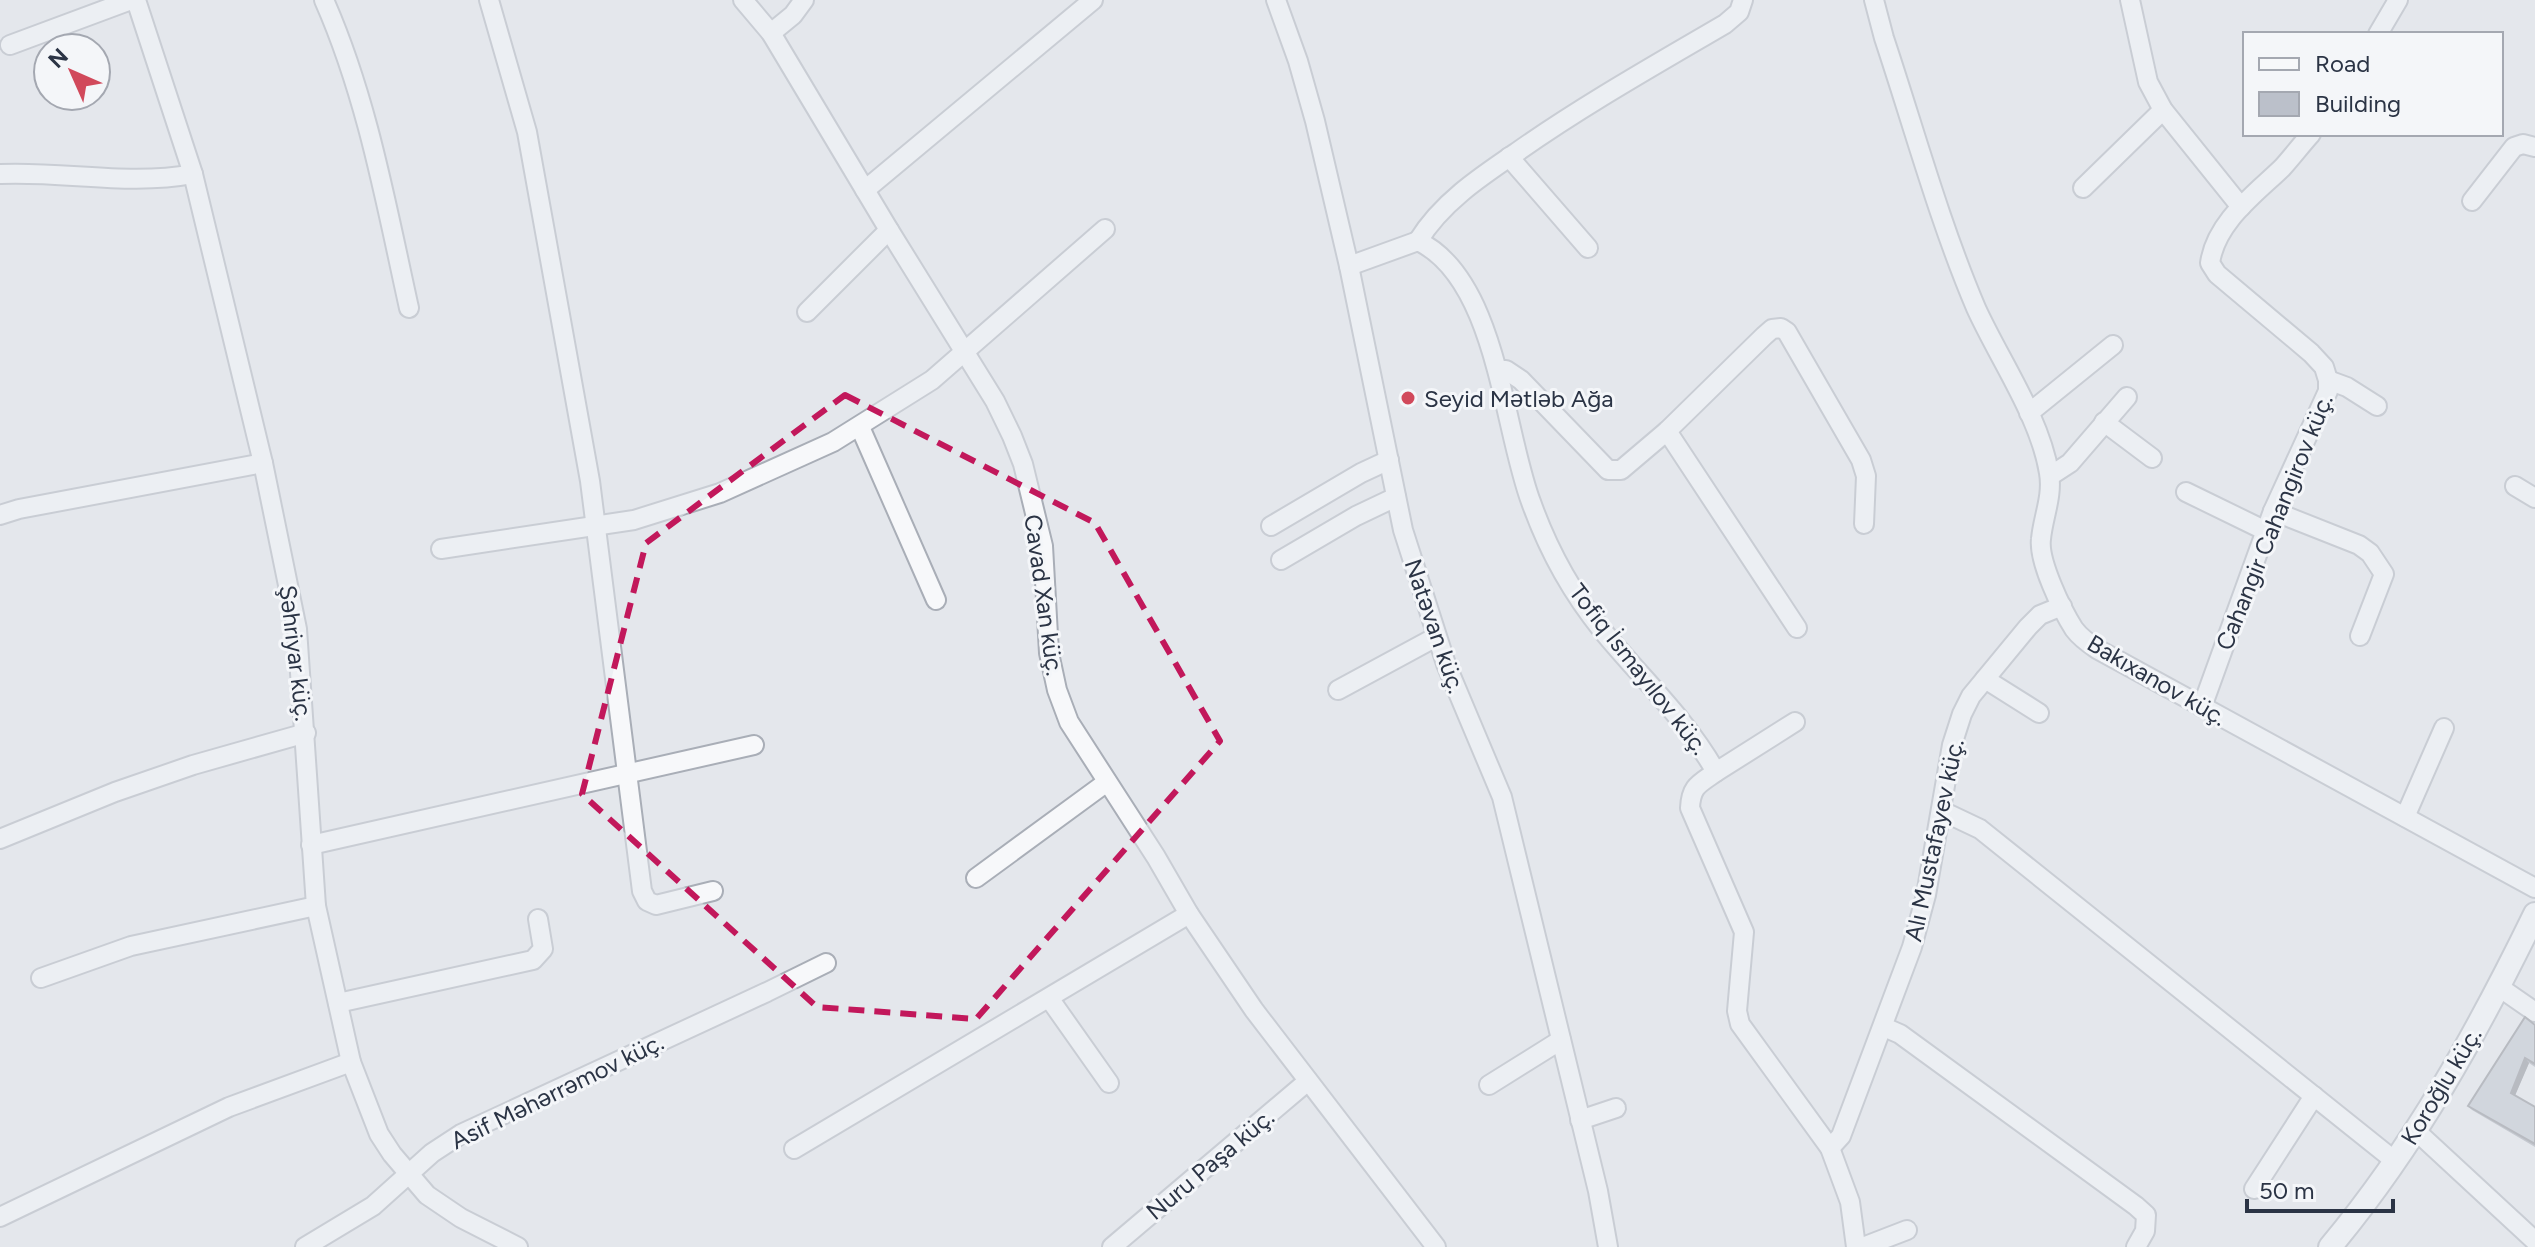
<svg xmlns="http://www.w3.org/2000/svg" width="2535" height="1247" font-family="Figtree,sans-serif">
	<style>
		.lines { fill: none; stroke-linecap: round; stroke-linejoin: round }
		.minor-casing { stroke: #a9aeb7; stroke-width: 22 }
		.tertiary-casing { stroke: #a9aeb7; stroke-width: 26 }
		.minor { stroke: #f7f8fa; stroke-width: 18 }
		.tertiary { stroke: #f7f8fa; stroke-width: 22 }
		.wall { fill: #a1a5ae }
		.shaded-wall { fill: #83868d }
		.building { fill: #bbc0ca; stroke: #83868d; stroke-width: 2 }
		.marked { fill: none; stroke: #c2185b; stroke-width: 6; stroke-dasharray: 16 10; stroke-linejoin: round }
		.poi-dot { fill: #d1495b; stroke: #f4f6f9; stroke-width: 3 }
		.labels { text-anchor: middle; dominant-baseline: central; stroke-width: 6; stroke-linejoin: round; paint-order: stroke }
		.poi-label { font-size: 24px; fill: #2b3445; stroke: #f4f6f9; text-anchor: start }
		.street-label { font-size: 24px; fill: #2b3445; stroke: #f4f6f9 }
	</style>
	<rect width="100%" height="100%" fill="#e4e7ec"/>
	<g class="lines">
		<defs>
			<g id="minor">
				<path d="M136,0L193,174L263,463L297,629L316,906L351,1062L379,1134L392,1154L427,1195L461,1218L518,1247"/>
				<path d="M324,0C367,97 386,204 409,308"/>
				<path d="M489,0L527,132L590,481L642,891L647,901L656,905L713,891"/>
				<path d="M743,0L771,33L889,230L995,401L1012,436L1023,464L1043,546L1049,653L1057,690L1069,722L1156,857L1189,914L1254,1010L1436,1247"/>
				<path d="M1276,0L1298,61L1315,121L1349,266L1403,530L1446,664L1502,797L1598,1191L1608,1247"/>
				<path d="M1874,0L1884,38C1914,128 1939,221 1976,308C1999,359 2040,417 2049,473C2053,496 2043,517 2041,539C2038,561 2062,610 2074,629C2080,637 2088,643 2097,649L2535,888"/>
				<path d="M2130,0L2148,82L2163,110L2241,207"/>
				<path d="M771,33L793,15L804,0"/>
				<path d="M2378,34L2398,0"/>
				<path d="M10,45L131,0"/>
				<path d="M1509,157L1588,248"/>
				<path d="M0,174C65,171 129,186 193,174"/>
				<path d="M2083,188L2163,110"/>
				<path d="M865,190L1093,0"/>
				<path d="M2472,201L2514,147L2523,144L2535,147"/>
				<path d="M1418,241C1441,203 1480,177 1517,152C1584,105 1655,65 1725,24L1739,12L1743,0"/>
				<path d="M1349,266L1418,241C1497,279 1503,428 1531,502C1547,547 1572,593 1602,630C1642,679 1684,716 1716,772C1699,784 1691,786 1690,808L1744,932L1737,1011L1740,1024L1830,1148L1850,1202L1856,1247"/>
				<path d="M807,312L889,230"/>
				<path d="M1499,370H1506L1521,380L1608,470H1621L1667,431L1764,336L1772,329L1781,328L1787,332L1861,460L1866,476L1864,524"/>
				<path d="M2328,380L2347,387L2377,406"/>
				<path d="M2029,413L2113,345"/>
				<path d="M2104,422L2152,458"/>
				<path d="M860,427L936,600"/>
				<path d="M1667,431L1797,628"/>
				<path d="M2050,476L2070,463L2127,397"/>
				<path d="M2515,486L2535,498"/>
				<path d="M2186,492L2266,531"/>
				<path d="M2273,511L2359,545L2370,553L2384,574L2360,636"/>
				<path d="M0,515L19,509L263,463"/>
				<path d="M1271,526L1361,473L1389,460"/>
				<path d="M441,549L634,520L720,493L833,442L932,380L1105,229"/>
				<path d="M1281,560L1356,516L1396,497"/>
				<path d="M1985,679L2039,713"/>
				<path d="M1338,690L1436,637"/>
				<path d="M2202,707L2273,511L2328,391V380L2324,367L2311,353L2217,274L2210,263C2216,222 2254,195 2282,168C2292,157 2301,145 2311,134"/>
				<path d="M1716,772L1795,722"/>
				<path d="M1942,811L1980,829L2395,1161"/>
				<path d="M2405,817L2444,728"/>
				<path d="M0,839L115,792L193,765L306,733"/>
				<path d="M311,845L754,745"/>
				<path d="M976,878L1107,782"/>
				<path d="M41,978L131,946L316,906"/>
				<path d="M2499,987L2535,1012"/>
				<path d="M1049,998L1109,1083"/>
				<path d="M338,1003L533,960L543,949L538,919"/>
				<path d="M1884,1027L1900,1034L2136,1206L2146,1215L2145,1231L2136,1247"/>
				<path d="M1489,1085L1561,1040"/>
				<path d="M1580,1120L1616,1108"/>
				<path d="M2415,1130L2535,1241"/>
				<path d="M1830,1148L1841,1136L1912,947L1926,895L1952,745L1962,714L1971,696L2028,627L2040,615L2062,606"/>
				<path d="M794,1149L1189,914"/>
				<path d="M2254,1189L2314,1096"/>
				<path d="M0,1217L229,1107L351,1062"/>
				<path d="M305,1247L373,1206L432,1153L461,1134L767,992L826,963"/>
				<path d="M1112,1247L1308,1081"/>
				<path d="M1863,1247L1907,1230"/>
			</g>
			<path id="tertiary" d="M2330,1247C2414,1147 2478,1031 2535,914"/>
		</defs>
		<use href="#minor" class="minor-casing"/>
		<use href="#tertiary" class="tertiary-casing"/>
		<use href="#minor" class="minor"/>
		<use href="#tertiary" class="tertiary"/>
	</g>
	<path class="wall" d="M2535,1025V1067L2529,1063L2515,1095L2535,1107V1147L2472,1110L2468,1106Z"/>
	<path class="shaded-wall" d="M2525,1058L2529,1063L2514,1098L2511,1093Z"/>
	<path class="building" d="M2525,1017L2535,1025V1064L2525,1058L2511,1093L2535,1107V1144L2468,1106Z"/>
	<path d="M0 0H2535V1247H0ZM845,395L1095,523L1220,741L976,1019L817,1007L582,794L646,543Z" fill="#e4e7ec" fill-opacity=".55" fill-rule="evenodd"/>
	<path class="marked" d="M845,395L1095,523L1220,741L976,1019L817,1007L582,794L646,543Z"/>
	<circle class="poi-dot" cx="1408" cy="398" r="8"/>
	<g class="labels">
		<g class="poi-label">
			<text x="1424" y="398">Seyid Mətləb Ağa</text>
		</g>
		<g class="street-label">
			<text transform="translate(2274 522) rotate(-68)">Cahangir Cahangirov küç.</text>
			<text transform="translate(1044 595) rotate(82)">Cavad Xan küç.</text>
			<text transform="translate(1435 626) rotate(71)">Natəvan küç.</text>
			<text transform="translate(296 653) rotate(83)">Şəhriyar küç.</text>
			<text transform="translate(1639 669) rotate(52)">Tofiq İsmayılov küç.</text>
			<text transform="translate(2157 680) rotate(30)">Bakıxanov küç.</text>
			<text transform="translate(1934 840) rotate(-78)">Alı Mustafayev küç.</text>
			<text transform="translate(2441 1086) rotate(-59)">Koroğlu küç.</text>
			<text transform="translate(557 1091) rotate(-26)">Asif Məhərrəmov küç.</text>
			<text transform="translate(1210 1164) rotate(-40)">Nuru Paşa küç.</text>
		</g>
	</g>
	<rect x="2243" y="32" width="260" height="104" fill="#f4f6f9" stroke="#a4a8b1" stroke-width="2"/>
	<rect x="2259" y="58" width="40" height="12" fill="#f7f8fa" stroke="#a4a8b1" stroke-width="2"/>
	<text x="2315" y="72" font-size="24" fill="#2b3445">Road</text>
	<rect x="2259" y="92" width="40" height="24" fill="#bbc0ca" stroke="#a4a8b1" stroke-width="2"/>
	<text x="2315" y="112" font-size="24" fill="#2b3445">Building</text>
	<g transform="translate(72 72) rotate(315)"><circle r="38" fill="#f4f6f9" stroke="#a4a8b1" stroke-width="2"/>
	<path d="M0-6L14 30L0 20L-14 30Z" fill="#d1495b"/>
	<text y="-12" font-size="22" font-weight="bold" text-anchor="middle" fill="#2b3445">N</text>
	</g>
	<path d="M2247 1199v12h146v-12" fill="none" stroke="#2b3445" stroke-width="4"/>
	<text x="2259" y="1199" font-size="24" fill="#2b3445" stroke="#f4f6f9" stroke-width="6" paint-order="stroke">50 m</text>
</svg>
